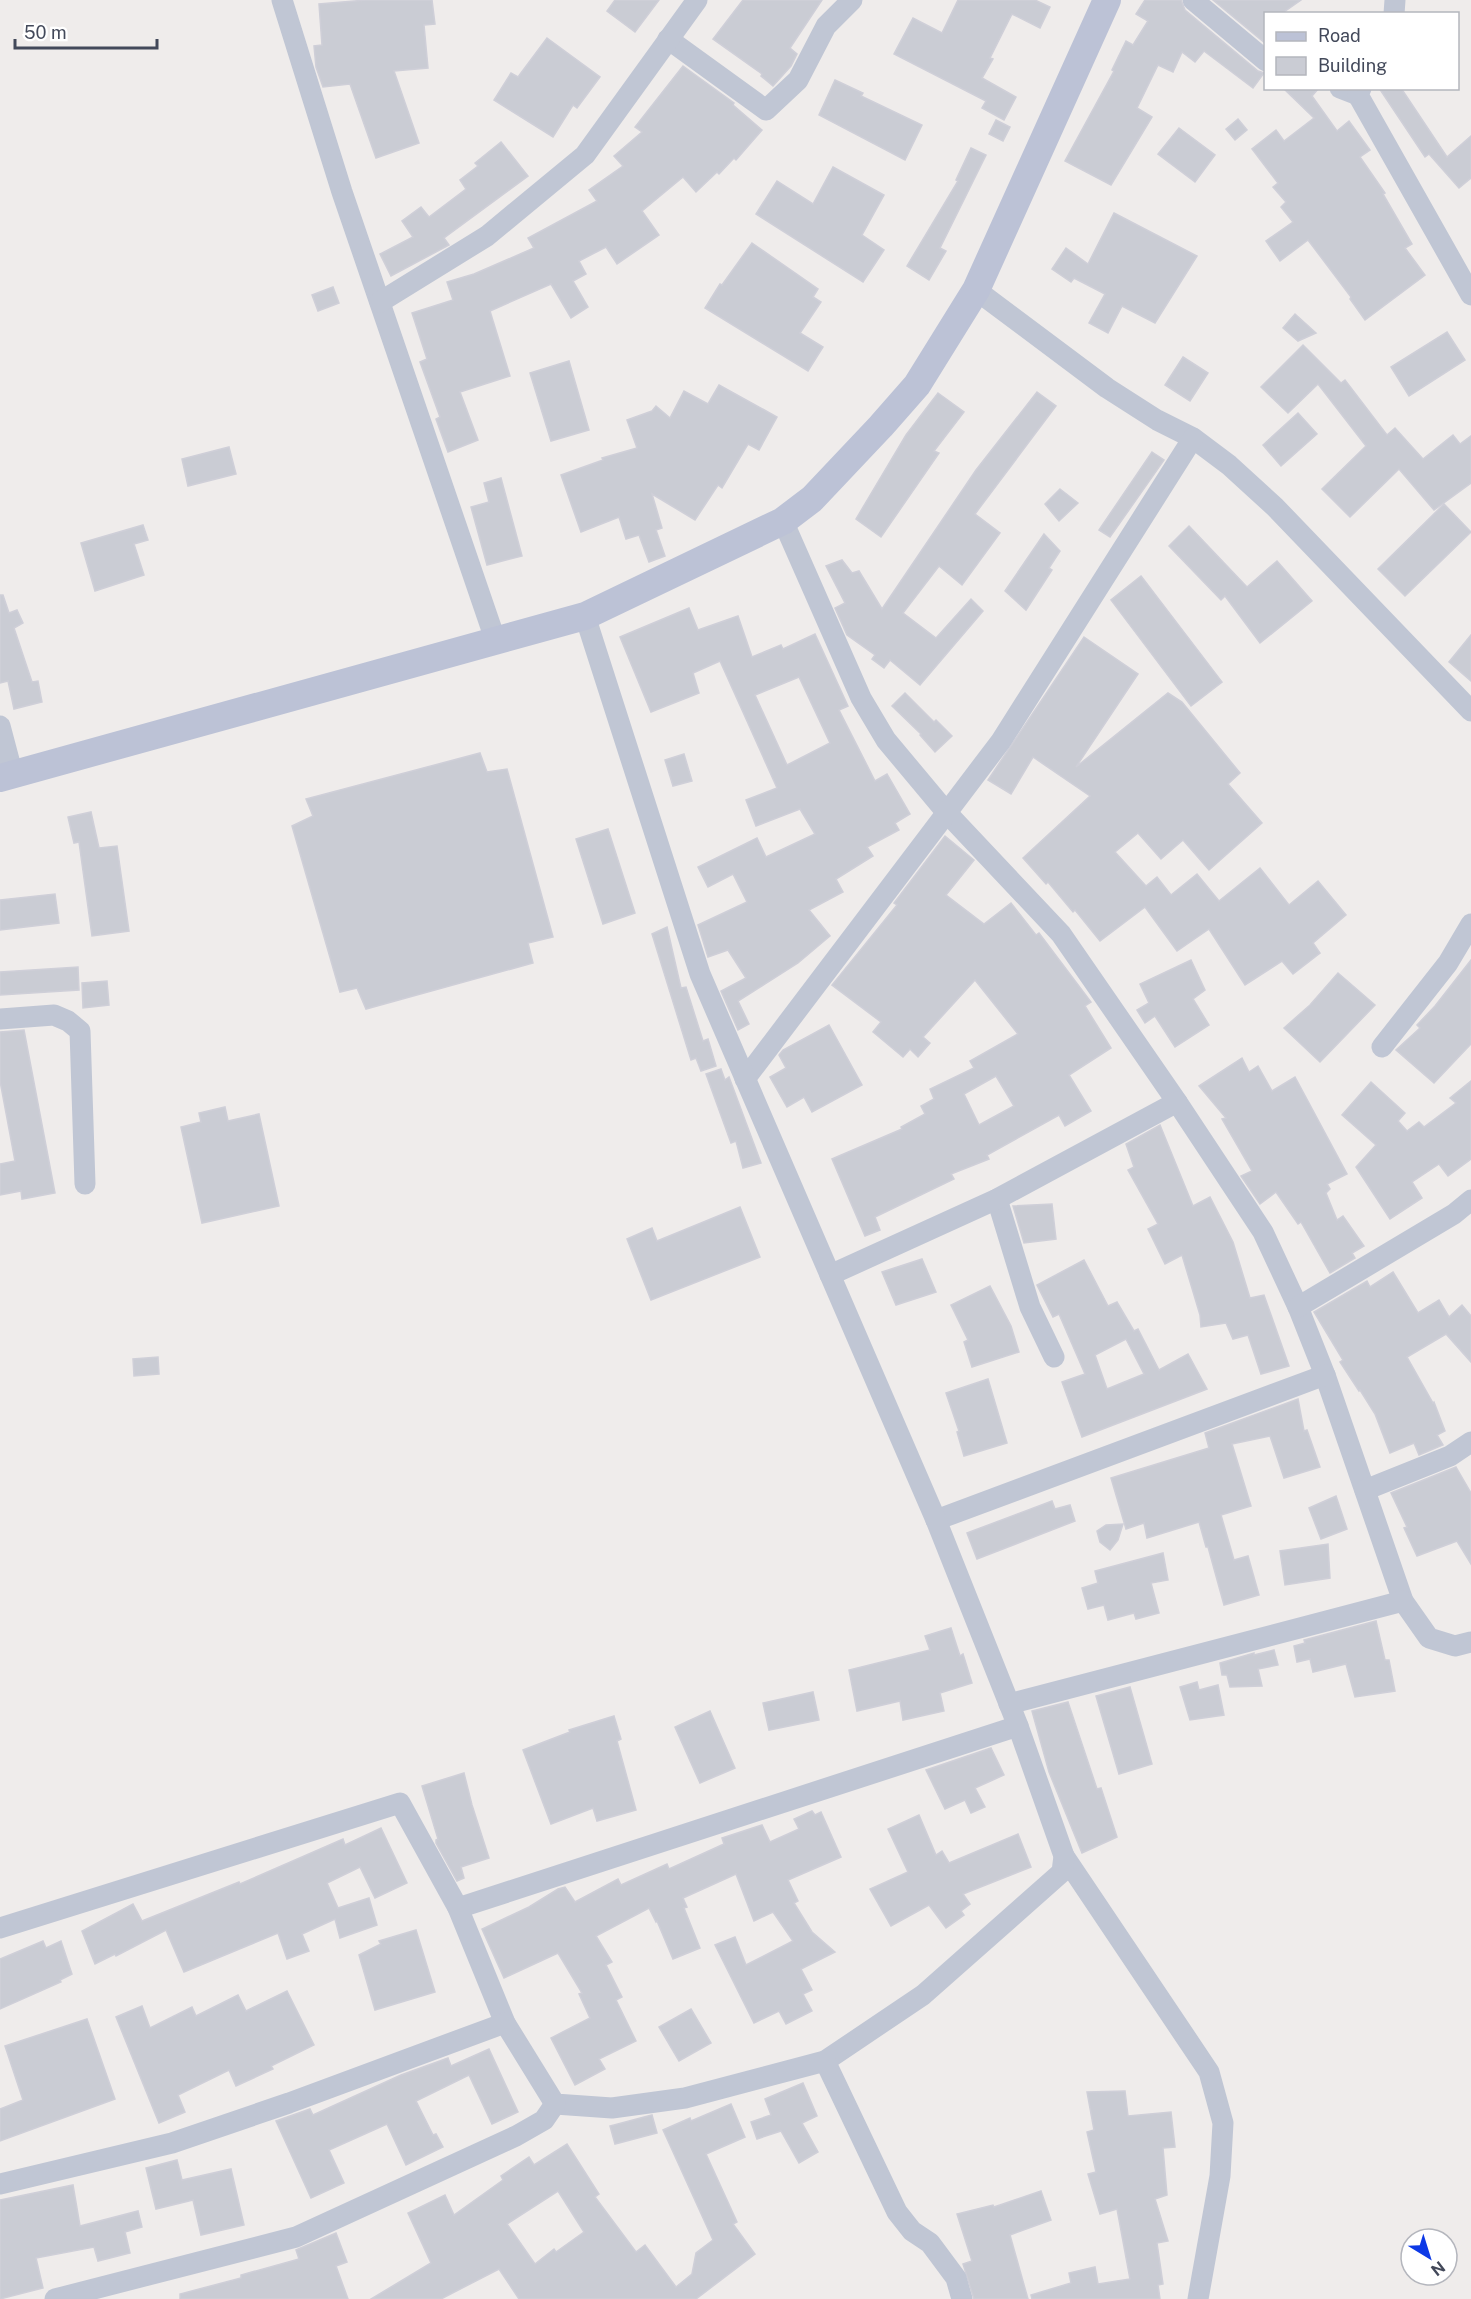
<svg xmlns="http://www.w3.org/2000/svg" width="1471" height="2299" font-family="'Public Sans',sans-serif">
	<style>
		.building { fill: #caccd4; stroke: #cfcfd8; stroke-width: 1.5; fill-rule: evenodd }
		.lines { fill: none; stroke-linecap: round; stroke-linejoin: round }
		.minor { stroke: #c0c6d4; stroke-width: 21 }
		.secondary { stroke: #bcc2d6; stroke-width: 28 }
	</style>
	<rect width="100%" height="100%" fill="#efeceb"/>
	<g class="building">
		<path d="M366,0H432L435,24L424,25L428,68L394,71L419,143L376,158L350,84L323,87L316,67L314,46L322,45L319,4Z"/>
		<path d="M615,0H659L635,32L607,11Z"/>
		<path d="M743,0H822L790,48L797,54L791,66L773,86L761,76L762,74L713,39Z"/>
		<path d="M958,0H1035L1050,7L1040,28L1012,14L990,58L993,59L982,78L1016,97L1004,120L982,108L986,101L894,54L913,18L942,33Z"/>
		<path d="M1145,0H1181L1185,10L1258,71L1264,73L1253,88L1204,51L1195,62L1182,52L1173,72L1158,65L1137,108L1152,117L1111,185L1065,161L1114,71L1112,70L1126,41L1133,45L1148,21L1136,14Z"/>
		<path d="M1213,0H1301L1281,14H1266V44Z"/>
		<path d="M547,38L600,77L577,108L573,105L553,137L494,100L511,73L518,77Z"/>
		<path d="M683,66L734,103L733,105L762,130L736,160L734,158L719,174L717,172L696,192L683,177L642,211L659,235L617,264L606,247L579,261L586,274L573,281L588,307L571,318L551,284L490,311L510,376L460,392L478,440L448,452L436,419L440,417L420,362L427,359L412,313L453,300L447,282L474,274L534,248L528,238L597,201L589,190L623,166L614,156L642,132L635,127Z"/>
		<path d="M835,80L863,93L861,96L922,125L905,160L819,115Z"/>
		<path d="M1283,88H1319L1312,96L1337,131L1349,121L1370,150L1360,157L1385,193L1383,194L1412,244L1405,248L1425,275L1365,320L1350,299L1351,297L1308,240L1280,261L1266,241L1293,222L1281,207L1286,202L1273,187L1278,183L1252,149L1276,130L1284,141L1314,118Z"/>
		<path d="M1379,88H1401L1447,157L1471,136V178L1459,188L1429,154L1425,157Z"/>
		<path d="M1238,119L1247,130L1235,140L1226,129Z"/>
		<path d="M996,120L1010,127L1003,141L989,134Z"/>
		<path d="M1179,128L1215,155L1195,182L1158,154Z"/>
		<path d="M501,142L528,176L444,238L449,245L391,276L380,254L413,237L402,221L421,207L429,217L466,189L460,180L478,166L475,163Z"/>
		<path d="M971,148L986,155L940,248L946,251L929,280L907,266L958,181L956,180Z"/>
		<path d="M833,167L884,195L862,235L884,250L863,282L756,214L777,181L813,204Z"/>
		<path d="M1114,213L1197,256L1155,323L1122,306L1108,333L1089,323L1105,294L1074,278L1071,282L1052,269L1066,248L1088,264Z"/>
		<path d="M752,243L818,289L813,297L821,302L800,333L823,347L808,371L705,308L720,284L722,285Z"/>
		<path d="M333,287L339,303L318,311L312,295Z"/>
		<path d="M1295,314L1316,333L1298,341L1283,328Z"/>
		<path d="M1447,332L1465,360L1409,396L1391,367Z"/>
		<path d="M1303,345L1341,383L1345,380L1387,435L1395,428L1423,459L1453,435L1460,444L1471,436V483L1434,510L1399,469L1350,517L1322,489L1366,446L1318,384L1288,413L1261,387Z"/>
		<path d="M1183,357L1208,373L1190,401L1165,385Z"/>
		<path d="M569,361L589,430L551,441L530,373Z"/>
		<path d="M719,385L777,417L759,450L748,444L722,488L718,485L695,520L652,494L662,528L656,530L665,556L649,562L639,535L626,539L619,517L581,532L561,475L603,460L602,458L637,448L627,420L652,411L656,406L670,418L684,391L708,404Z"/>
		<path d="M1037,392L1056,406L975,514L1000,533L962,585L939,566L903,613L936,638L971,599L983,611L920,685L890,660L884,668L872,659L875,655L847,635L835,608L845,603L826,566L842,560L852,573L859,571L882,609L976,470Z"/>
		<path d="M938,393L964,412L934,451L939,453L881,537L856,519L906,435Z"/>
		<path d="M1298,413L1317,434L1281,466L1263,445Z"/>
		<path d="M229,447L236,474L188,486L182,459Z"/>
		<path d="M1152,452L1164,460L1110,537L1099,530Z"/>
		<path d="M501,478L522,556L487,565L471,507L489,502L484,483Z"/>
		<path d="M1060,489L1078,503L1059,521L1045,504Z"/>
		<path d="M1444,504L1471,532L1405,596L1378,569Z"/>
		<path d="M143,525L148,540L134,544L144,575L95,591L81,543Z"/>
		<path d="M1189,526L1247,587L1277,561L1312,601L1260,643L1225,596L1221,600L1169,546Z"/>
		<path d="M1044,534L1060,551L1049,568L1052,570L1026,610L1005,591Z"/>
		<path d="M1141,576L1222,682L1191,706L1111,600Z"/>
		<path d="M0,595H3L9,613L17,610L23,623L14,628L32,682L38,681L42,702L14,709L8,681L0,683Z"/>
		<path d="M689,608L698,630L738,616L752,657L781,645L783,649L815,634L848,706L839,710L875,781L887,774L910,814L895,823L899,830L867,847L873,856L836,879L843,892L809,910L830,936L798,963L738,1001L749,1024L738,1030L721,991L746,978L728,950L708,957L698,925L747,902L733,874L708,887L698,867L757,838L766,857L815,834L800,809L756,826L746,800L777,788L720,661L693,673L699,693L651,712L620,637ZM799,677L830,743L787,765L755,695Z"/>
		<path d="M1471,635V681L1449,662Z"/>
		<path d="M1084,637L1138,674L1076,767L1168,693L1182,702L1240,773L1228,784L1262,823L1209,870L1183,840L1161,859L1138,833L1115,852L1146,886L1157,877L1171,895L1197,874L1219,901L1260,868L1289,905L1318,881L1346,915L1313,943L1320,953L1293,974L1282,961L1245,985L1209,929L1177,951L1145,907L1100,941L1075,910L1073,912L1048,882L1046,884L1023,858L1090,796L1033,757L1011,794L988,780Z"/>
		<path d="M905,693L934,722L936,720L952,736L935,752L920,735L921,734L892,706Z"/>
		<path d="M480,753L487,772L507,769L553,937L528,943L533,963L366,1009L357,988L340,992L292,826L313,816L306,799Z"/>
		<path d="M684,754L692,781L673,786L665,760Z"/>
		<path d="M91,812L99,848L117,846L129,931L92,936L79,842L74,843L68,817Z"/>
		<path d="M608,829L635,913L603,924L576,839Z"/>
		<path d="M945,836L974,860L946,895L984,924L1011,903L1036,935L1039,933L1091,1002L1085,1006L1111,1048L1069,1075L1091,1111L1065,1126L1059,1115L987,1155L989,1159L951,1174L954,1179L875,1217L880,1230L865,1236L832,1159L902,1129L901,1127L925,1114L921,1106L934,1099L930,1089L974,1068L970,1061L1018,1034L975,980L923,1037L930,1043L918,1057L910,1049L903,1057L873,1032L881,1022L832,985L897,905L894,903ZM996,1076L1014,1106L979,1125L964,1094Z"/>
		<path d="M55,894L59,923L0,930V900Z"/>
		<path d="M667,927L681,988L686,987L703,1041L708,1039L716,1066L701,1071L696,1058L691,1060L652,934Z"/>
		<path d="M1191,960L1205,990L1193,999L1209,1025L1175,1047L1155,1016L1145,1023L1137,1010L1149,1003L1140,984Z"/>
		<path d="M1471,960V1044L1434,1083L1396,1050L1420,1028L1417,1025L1435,1006Z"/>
		<path d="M78,967L79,990L0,995V972Z"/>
		<path d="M1338,973L1375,1005L1320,1062L1284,1028L1310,1005Z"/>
		<path d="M107,981L109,1005L83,1008L82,983Z"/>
		<path d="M829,1025L862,1085L812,1112L804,1097L787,1107L770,1077L786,1068L779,1055L783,1050Z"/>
		<path d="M24,1030L55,1193L22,1199L21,1191L0,1195V1164L15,1161L0,1081V1032Z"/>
		<path d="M1242,1058L1249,1072L1258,1066L1272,1091L1295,1077L1347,1174L1327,1184L1330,1189L1326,1193L1337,1220L1343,1216L1364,1246L1352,1253L1355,1258L1330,1273L1301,1222L1298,1224L1276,1192L1260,1204L1241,1176L1252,1171L1222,1119L1226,1118L1199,1086Z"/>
		<path d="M721,1069L725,1080L729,1077L761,1163L743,1168L736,1141L731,1143L706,1074Z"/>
		<path d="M1471,1081V1159L1448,1176L1439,1164L1412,1182L1422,1198L1390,1219L1356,1167L1376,1145L1342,1115L1371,1082L1405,1113L1398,1121L1407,1131L1419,1122L1424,1127L1456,1103L1450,1098Z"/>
		<path d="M225,1107L228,1121L259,1114L279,1206L202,1223L181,1127L201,1122L199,1113Z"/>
		<path d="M1160,1125L1193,1206L1210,1197L1233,1242L1250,1298L1264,1295L1289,1366L1261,1374L1248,1335L1233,1339L1226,1323L1201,1327L1200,1315L1182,1255L1165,1264L1148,1229L1158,1224L1128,1170L1134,1167L1126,1144Z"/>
		<path d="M1052,1204L1056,1239L1024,1243L1013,1206Z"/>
		<path d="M740,1207L760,1257L651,1300L627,1239L652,1228L657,1241Z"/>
		<path d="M922,1259L936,1292L896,1305L882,1272Z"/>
		<path d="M1084,1260L1108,1306L1117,1302L1134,1331L1138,1329L1159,1370L1188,1354L1207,1389L1082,1437L1062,1382L1085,1374L1059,1314L1053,1317L1037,1285ZM1126,1339L1144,1374L1107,1389L1095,1355Z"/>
		<path d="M1393,1272L1418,1313L1439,1300L1449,1317L1462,1305L1471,1316V1362L1446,1334L1407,1357L1433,1403L1434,1402L1445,1431L1437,1435L1443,1445L1419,1455L1414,1443L1390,1453L1375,1414L1360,1390L1359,1391L1340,1362L1343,1360L1314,1312L1367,1281L1370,1287Z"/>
		<path d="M990,1286L1011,1326L1019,1352L972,1367L964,1342L968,1340L951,1305Z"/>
		<path d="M158,1357L159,1374L134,1376L133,1359Z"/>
		<path d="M988,1379L1007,1443L964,1456L957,1432L959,1431L946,1393Z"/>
		<path d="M1298,1399L1304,1431L1307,1430L1320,1467L1284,1478L1270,1436L1232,1444L1251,1506L1221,1515L1234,1560L1248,1556L1259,1595L1224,1605L1208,1547H1206L1199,1522L1147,1538L1144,1523L1126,1529L1111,1478L1209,1448L1205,1433Z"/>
		<path d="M1456,1467L1471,1493V1564L1457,1541L1417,1556L1404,1528L1407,1527L1391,1493Z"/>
		<path d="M1336,1496L1347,1529L1321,1539L1309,1508Z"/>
		<path d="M1052,1501L1055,1509L1070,1505L1075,1521L977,1559L967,1533Z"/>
		<path d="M1123,1524L1118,1540L1110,1550L1100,1542L1097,1531L1106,1525Z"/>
		<path d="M1328,1544L1330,1578L1285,1585L1280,1551Z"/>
		<path d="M1163,1553L1168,1580L1151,1583L1159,1613L1136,1619L1134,1613L1108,1620L1104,1605L1088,1609L1082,1588L1098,1583L1095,1571Z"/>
		<path d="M1376,1621L1385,1660H1389L1395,1691L1355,1697L1346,1664L1313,1672L1310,1659L1297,1662L1294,1646L1305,1643L1304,1640Z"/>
		<path d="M951,1628L960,1656L963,1654L972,1683L940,1693L944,1711L903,1720L900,1701L857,1711L849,1670L930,1650L925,1636Z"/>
		<path d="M1274,1650L1278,1665L1258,1669L1262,1686L1230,1687L1227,1675H1222L1220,1663L1254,1653V1655Z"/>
		<path d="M1197,1682L1199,1690L1218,1685L1224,1715L1190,1720L1180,1687Z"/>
		<path d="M1130,1687L1152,1764L1119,1774L1096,1696Z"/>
		<path d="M813,1692L819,1720L769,1730L763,1703Z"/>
		<path d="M1068,1702L1097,1789L1101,1788L1117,1837L1082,1853L1049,1772L1032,1711Z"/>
		<path d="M710,1711L735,1768L700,1783L675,1727Z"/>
		<path d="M614,1716L621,1739L617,1741L636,1810L597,1821L593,1808L551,1824L523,1750L570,1732L569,1730Z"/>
		<path d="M991,1748L1004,1775L975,1788L985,1807L971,1813L965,1800L945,1809L926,1770Z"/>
		<path d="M464,1773L472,1805L489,1858L461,1867L464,1878L457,1881L436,1843V1840L438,1839L422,1786Z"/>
		<path d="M812,1811L815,1815L821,1812L841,1857L788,1880L798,1901L794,1903L812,1932L835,1952L801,1969L812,1990L803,1994L812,2011L786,2024L779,2011L754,2023L715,1945L735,1937L746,1965L793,1941L773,1912L754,1921L736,1874L683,1898L687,1907L684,1908L700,1948L673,1959L657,1921L656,1922L649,1908L596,1936L612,1962L606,1965L622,1997L616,2000L636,2041L599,2059L605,2069L575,2085L551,2038L590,2018L579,1994L582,1993L558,1953L504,1978L482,1929L529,1907L558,1889L565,1887L575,1902L618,1879L621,1885L667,1864L669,1869L724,1844L722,1838L762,1825L770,1842L799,1829L794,1819Z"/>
		<path d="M919,1815L936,1855L942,1851L949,1863L1018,1834L1031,1867L963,1894L970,1904L961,1911L964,1915L946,1928L929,1905L891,1926L870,1889L908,1872L888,1829Z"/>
		<path d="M381,1828L407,1883L375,1898L360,1867L327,1883L338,1908L369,1898L377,1925L340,1938L335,1919L302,1934L309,1951L287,1959L278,1933L184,1972L166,1930L116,1956L115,1954L95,1964L82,1931L133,1904L142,1921L239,1882L240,1884L343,1839L345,1845Z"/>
		<path d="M416,1930L435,1992L375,2010L359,1955L381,1944L379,1941Z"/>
		<path d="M43,1941L46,1948L61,1941L72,1974L60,1980L61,1982L0,2009V1959Z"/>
		<path d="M287,1991L314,2045L271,2066L273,2069L236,2086L229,2070L178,2095L185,2112L159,2123L116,2017L142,2006L150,2028L192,2007L196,2016L238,1995L246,2011Z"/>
		<path d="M691,2009L711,2043L679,2061L659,2027Z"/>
		<path d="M87,2019L115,2099L0,2141V2109L23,2100L5,2046Z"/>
		<path d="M489,2049L518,2112L492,2124L469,2075L416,2101L433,2135L436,2134L443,2147L406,2165L387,2124L329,2150L344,2183L311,2198L276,2121L310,2109L313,2115L401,2075L448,2058L451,2066Z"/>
		<path d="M803,2083L817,2116L802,2123L818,2152L799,2163L781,2131L757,2139L751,2122L771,2115L765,2099Z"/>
		<path d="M1125,2091L1128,2116L1171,2112L1175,2147L1163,2148L1167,2195L1155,2199L1168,2241L1157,2243L1163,2284L1158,2285L1160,2299H1032L1031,2295L1071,2283L1069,2273L1095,2267L1098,2284L1130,2279L1117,2209L1100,2214L1088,2174L1096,2172L1087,2132L1094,2130L1087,2092Z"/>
		<path d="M731,2104L745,2137L706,2154L737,2222L733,2224L755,2254L696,2299H519L499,2269L441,2299H371L431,2263L408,2213L445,2195L454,2215L503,2180L501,2176L529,2157L534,2165L567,2144L599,2194L595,2197L636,2252L645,2245L676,2287L692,2274L696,2253L713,2240L663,2130L690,2118L691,2121ZM558,2191L584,2232L556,2252L554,2249L535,2264L507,2224Z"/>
		<path d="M652,2115L657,2133L615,2144L610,2126Z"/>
		<path d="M177,2160L182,2180L231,2169L244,2225L201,2235L193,2200L156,2209L146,2168Z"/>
		<path d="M73,2185L80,2226L138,2211L142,2227L125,2232L130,2253L98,2261L94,2247L36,2258L43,2288L0,2299V2200Z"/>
		<path d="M1041,2191L1051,2220L1010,2235L1028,2299H974L963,2264L972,2261L957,2214L993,2205L994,2207Z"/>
		<path d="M336,2233L347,2262L336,2266L348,2299H180V2294L241,2278V2275L299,2259L296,2250Z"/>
	</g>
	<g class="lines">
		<g class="minor">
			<path d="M282,0L342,192L495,639"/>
			<path d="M1193,0L1266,61"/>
			<path d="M1394,14L1395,0"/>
			<path d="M668,39L766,110L798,80L826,26L852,0"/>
			<path d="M1340,88L1358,95"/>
			<path d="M1361,88L1358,95L1471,295"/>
			<path d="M976,290L1107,388L1157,420L1193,438L1229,465L1275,507L1471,711"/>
			<path d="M380,302L487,236L585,155L697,0"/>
			<path d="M783,521L861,698L886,740L947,813L1061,934L1177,1102L1263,1232L1298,1307L1325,1375L1403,1601L1429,1638L1455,1646L1471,1642"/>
			<path d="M0,726L13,775"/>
			<path d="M0,1019L54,1015L68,1021L80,1031L85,1184"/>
			<path d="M1382,1047L1448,963L1471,924"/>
			<path d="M745,1079L1001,741L1193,438"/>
			<path d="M997,1199L1030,1307L1054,1357"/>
			<path d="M830,1275L997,1199L1177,1102"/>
			<path d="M1298,1307L1454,1214L1471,1200"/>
			<path d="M1365,1490L1450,1456L1471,1442"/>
			<path d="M936,1520L1325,1375"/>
			<path d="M1009,1704L1403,1601"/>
			<path d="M1064,1856L1209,2072L1223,2123L1220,2176L1198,2299"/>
			<path d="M458,1908L1018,1726"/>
			<path d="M0,1928L400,1803L458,1908L505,2023L555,2104L612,2108L685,2098L825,2061L923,1995L1062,1872L1064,1856L1018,1726L936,1520L700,974L585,616"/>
			<path d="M825,2061L897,2212L912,2231L930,2243L956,2278L962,2299"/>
			<path d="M0,2184L172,2143L289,2103L505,2023"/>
			<path d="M55,2299L296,2237L516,2136L544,2120L555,2104"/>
		</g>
		<path class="secondary" d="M0,778L585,616L783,521L812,499L881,426L917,385L976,290L1107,0"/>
	</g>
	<rect x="1264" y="12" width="195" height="78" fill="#ffffff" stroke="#b4b6bd" stroke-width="1.5"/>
	<rect x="1276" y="32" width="30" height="9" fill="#bcc2d6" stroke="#b4b6bd" stroke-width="1.5"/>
	<text x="1318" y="42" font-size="18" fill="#43495a">Road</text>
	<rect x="1276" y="57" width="30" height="18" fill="#caccd4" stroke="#b4b6bd" stroke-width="1.5"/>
	<text x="1318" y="72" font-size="18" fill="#43495a">Building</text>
	<g transform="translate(1429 2257) rotate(142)"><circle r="28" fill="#ffffff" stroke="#b4b6bd" stroke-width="1.5"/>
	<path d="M0-4.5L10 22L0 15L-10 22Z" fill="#0d39e6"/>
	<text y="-9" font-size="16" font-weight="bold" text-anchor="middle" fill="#43495a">N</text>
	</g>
	<path d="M15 39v9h142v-9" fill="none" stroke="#43495a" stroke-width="3"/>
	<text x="24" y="39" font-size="18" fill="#43495a" stroke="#ffffff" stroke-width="4.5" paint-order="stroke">50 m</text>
</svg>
